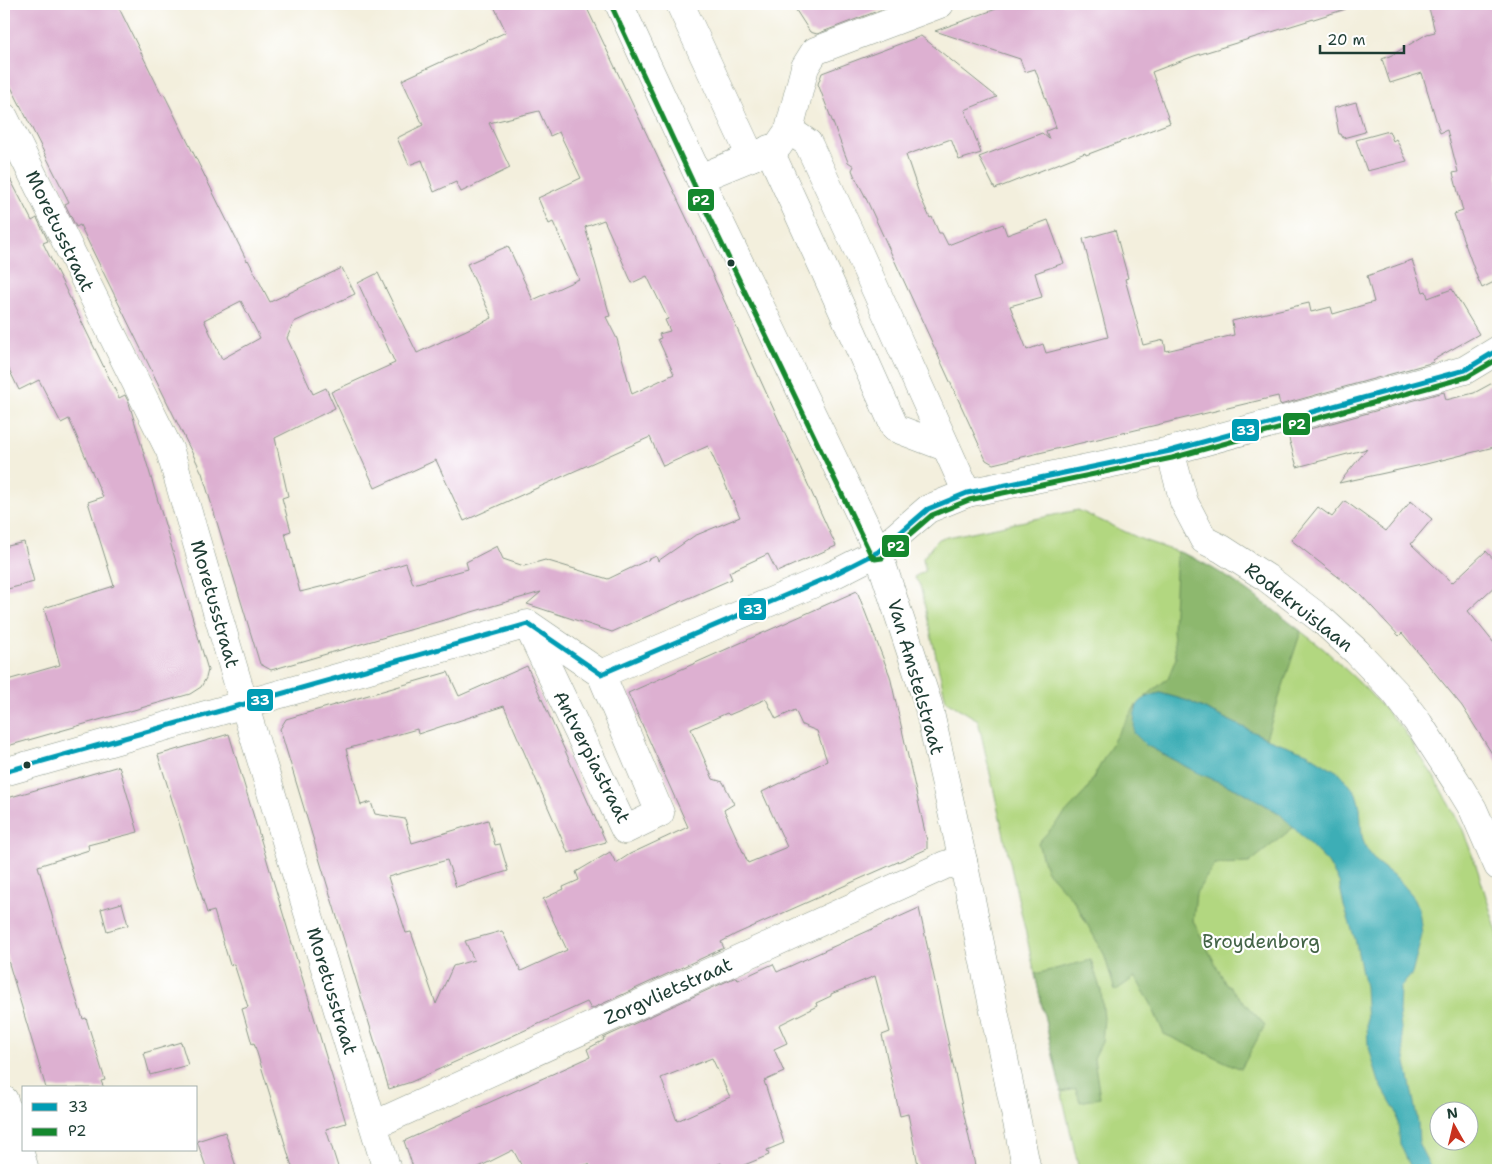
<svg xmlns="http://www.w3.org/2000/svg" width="1502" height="1174" font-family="'Shantell Sans',sans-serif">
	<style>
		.green { fill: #b2d780; stroke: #688a5a; fill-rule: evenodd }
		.forest { fill: #8db86e; stroke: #567a51 }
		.water { fill: #3daeb6; stroke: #2e7675 }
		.building { fill: #ddb0d1; fill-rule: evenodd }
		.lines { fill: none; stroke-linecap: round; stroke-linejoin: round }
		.minor-casing { stroke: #899688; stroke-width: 29 }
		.minor { stroke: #fff; stroke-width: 28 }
		.bus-1-casing { stroke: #fff; stroke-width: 9 }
		.bus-2-casing { stroke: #fff; stroke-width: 9 }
		.bus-1 { stroke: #009cb4; stroke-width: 5 }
		.bus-2 { stroke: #15882e; stroke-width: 5 }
		.bus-dot { fill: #1f3d34; stroke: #fff; stroke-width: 2 }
		.labels { text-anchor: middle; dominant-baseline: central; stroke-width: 4.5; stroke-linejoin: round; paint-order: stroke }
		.street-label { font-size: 19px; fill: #1f3d34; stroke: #fff }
		.park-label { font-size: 19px; fill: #446447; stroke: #fff }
		.line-badge { stroke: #fff; stroke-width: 2 }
		.badge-label { font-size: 14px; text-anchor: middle; font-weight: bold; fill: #fff }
	</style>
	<rect width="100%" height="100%" fill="#fff"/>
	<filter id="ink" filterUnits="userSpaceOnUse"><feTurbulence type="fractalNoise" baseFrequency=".02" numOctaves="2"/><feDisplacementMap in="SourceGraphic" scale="10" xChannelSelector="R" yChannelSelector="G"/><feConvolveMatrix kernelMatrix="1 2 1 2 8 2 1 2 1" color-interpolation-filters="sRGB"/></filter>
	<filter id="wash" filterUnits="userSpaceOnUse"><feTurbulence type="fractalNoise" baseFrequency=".0096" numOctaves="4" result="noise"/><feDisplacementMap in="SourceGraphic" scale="20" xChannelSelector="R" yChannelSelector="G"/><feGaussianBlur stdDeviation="1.12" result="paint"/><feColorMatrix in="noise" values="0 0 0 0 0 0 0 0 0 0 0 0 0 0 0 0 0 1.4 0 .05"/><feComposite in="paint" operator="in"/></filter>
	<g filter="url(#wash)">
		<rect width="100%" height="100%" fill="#f3efdd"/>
		<path class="green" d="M1078,510L1143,540L1192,557L1232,580L1272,609L1325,650L1364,687L1403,729L1434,777L1463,830L1478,871L1498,935V1170H1079L978,720L946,701L920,585L914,577L925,571L923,558L938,539ZM1440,1112H1470V1142H1440Z"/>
		<g class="forest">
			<path d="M1177,551C1223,569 1261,601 1301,631L1266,738L1188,701L1160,693L1145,697L1168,678L1176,658L1173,630Z"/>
			<path d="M1136,705L1135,718L1146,745L1196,772L1245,793L1279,813L1294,827L1249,863L1215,864L1196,893L1193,921L1225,982L1265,1025L1241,1069L1164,1034L1150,1002L1135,977L1115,991L1104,954L1074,901L1046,870L1038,843L1086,791L1115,738Z"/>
			<path d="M1091,960L1101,991L1104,1018L1102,1042L1094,1058L1100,1098L1080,1102L1076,1089L1061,1092L1035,974Z"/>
		</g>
		<path class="water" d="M1160,693L1188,701L1266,738L1307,753L1341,774L1356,793L1360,807L1362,836L1365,846L1375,861L1398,879L1413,896L1419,909L1422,935L1412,974L1400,988L1399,1012L1404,1052L1418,1123L1419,1145L1432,1170H1412L1400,1144L1397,1113L1379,1082L1375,1069L1368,1044L1365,987L1355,939L1344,906L1339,882L1328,863L1279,813L1245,793L1196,772L1146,745L1134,733C1135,707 1133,700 1160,693Z"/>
		<g id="blocks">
			<g class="building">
				<path d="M4,4H117L162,95L164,94L247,261L248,260L270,302L342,268L355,294L294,322L287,338L313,394L326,388L335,408L275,438L288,496L282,498L291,531L285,533L300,592L336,583L337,585L406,563L413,584L468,569L466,562L497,546L503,559L524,566L545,560L608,579L656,556L658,561L694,536L740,517L708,446L663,466L650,437L464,521L436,460L375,488L331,392L395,363L358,283L378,273L417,353L492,318L467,264L508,246L533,300L579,279L553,222L549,224L538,198L581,178L559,132L550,136L539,111L489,123L510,168L461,192L456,182L434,192L422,160L409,165L397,138L423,125L402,80L506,32L493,4H585L687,219L836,546L777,572L768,554L729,572L732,579L612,632L527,604L541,592L271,670L260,664L202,473L80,225L76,227L65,204L69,202L4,73ZM604,220L632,283L647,276L668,319L665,320L670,331L659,334L661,338L658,339L674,374L632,394L617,339L606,317L610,316L585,227ZM241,301L260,338L222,359L204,320Z"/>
				<path d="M792,4H896L817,34L810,32Z"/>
				<path d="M1010,4H1345L1346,9L1194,56L1152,72L1170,123L1086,155L1085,153L995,189L979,157L1042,133L1049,139L1046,131L1056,127L1035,69L1025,72L1020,59L935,31Z"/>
				<path d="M1428,4H1494L1498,17V280L1482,288L1477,277L1454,214L1463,211L1453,173L1458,172L1447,130L1440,133L1422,73L1390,83L1382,59L1392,55L1427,34L1435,32Z"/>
				<path d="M921,36L997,97L965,110L981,153L959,160L951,139L906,155L920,196L930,218L932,217L939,233H942L948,245L1003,224L1007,235L1048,220L1064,263L1035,273L1042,297L1010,306L1027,350L1043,344L1046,353L1108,337L1083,239L1115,230L1128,278L1125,279L1143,345L1164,340L1166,351L1234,335L1232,321L1309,303L1311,312L1331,307L1333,314L1374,302L1367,276L1412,260L1423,292L1426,291L1428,298L1452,289L1479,334L1433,360L1434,362L1280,405L1278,396L993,464L986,460L864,194L854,175L852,170L854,166L848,162L818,84L822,73Z"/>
				<path d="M1356,102L1365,132L1343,138L1341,134H1339L1334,108Z"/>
				<path d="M1389,131L1393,141L1396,139L1407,161L1367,171L1356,140Z"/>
				<path d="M4,167L32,221L37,218L48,241L43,243L119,398L125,395L129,403L208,670L206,678L201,687L190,694L4,747V681L60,665L44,608L114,586L88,502L103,497L69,419L61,423L39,380L19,390L4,359Z"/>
				<path d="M1498,380V446L1426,464L1339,483L1367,449L1297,467L1288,435L1444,392L1446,400L1474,393Z"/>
				<path d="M1345,501L1386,531L1411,501L1432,519L1411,544L1452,583L1486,551L1498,564V583L1468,611L1498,648V763L1462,706L1402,633L1399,636L1360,594L1291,540L1318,507L1332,517Z"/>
				<path d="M24,542L34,582L4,590V547Z"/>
				<path d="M857,591L890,676L927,841V849L736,934L721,942L724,948L591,1009L587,1002L411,1082L389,1089L280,729L286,719L448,672L459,696L527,666L606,842L568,853L504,706L418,734L417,729L346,749L361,805L371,802L375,814L405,819L412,843L488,820L495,845L500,844L508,871L456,887L447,860L388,877L406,933L411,932L436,1004L453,966L474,960L465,941L502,931L521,971L567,950L543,899L564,889L563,887L579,880L576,872L610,852L616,863L630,854L688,827L628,693ZM766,699L776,719L795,710L802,725L817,731L827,761L762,792L787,847L748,863L724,810L734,804L723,782L713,779L691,729L727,713L729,715Z"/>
				<path d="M229,734L346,1123L326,1129L339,1170H293L254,1043L252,1044L242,1009L248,1007L234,964L230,965L214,911L207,913L158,755Z"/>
				<path d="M119,766L138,832L88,845L89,850L38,866L72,986L83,1019L86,1018L105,1080L101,1081L104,1088H46L4,947V799Z"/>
				<path d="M122,903L128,925L107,931L101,909Z"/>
				<path d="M919,908L976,1170H919L908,1114L900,1116L882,1035L890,1032L875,976L831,994V996L816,1003L817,1006L779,1025L787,1043L774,1049L784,1072L764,1081L784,1143L767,1150L769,1155L732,1170H724L721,1163L703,1170H592L589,1164L566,1170H524L513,1150L473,1170H414L404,1141L590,1057L587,1049L604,1040L603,1038L736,977L738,980L773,964L777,972ZM712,1058L730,1097L677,1121L661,1078Z"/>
				<path d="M181,1042L188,1065L150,1075L144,1053Z"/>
				<path d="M225,1132L237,1170H207L197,1141Z"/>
			</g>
		</g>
	</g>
	<g filter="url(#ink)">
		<use href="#blocks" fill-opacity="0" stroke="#899688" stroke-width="1"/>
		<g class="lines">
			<defs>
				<g id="minor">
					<path d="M619,4L716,214L878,552L928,704L963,861L1027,1170"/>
					<path d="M680,4L751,157"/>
					<path d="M4,117L170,451L244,704L387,1170"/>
					<path d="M789,130L808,143L860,255L967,493"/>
					<path d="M769,149L824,269L895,428L945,447"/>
					<path d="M700,178L778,146L789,130L805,67L815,51L940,4"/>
					<path d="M1170,451L1184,502L1204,540L1222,549L1267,578L1322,620L1357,652L1395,692L1419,724L1456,781L1473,809L1498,866"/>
					<path d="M528,626L625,830L660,813L601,674"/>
					<path d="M4,772L528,624L601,674L831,576L878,552L928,509L967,493L1170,451L1465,370L1498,350"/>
					<path d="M4,1100L25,1170"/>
					<path d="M374,1125L945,865L963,861"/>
				</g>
			</defs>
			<use href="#minor" class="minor-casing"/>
			<use href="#minor" class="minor"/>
			<defs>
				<path id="bus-1" d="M4,772L528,624L601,674L831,576L878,552L928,509L967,493L1170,451L1465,370L1498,350"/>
				<path id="bus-2" d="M612,7L709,217L871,555L875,559L882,558L932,515L969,500L1172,458L1467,377L1498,359"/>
			</defs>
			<use href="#bus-1" class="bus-1-casing"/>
			<use href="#bus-2" class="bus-2-casing"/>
			<use href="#bus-1" class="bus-1"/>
			<use href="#bus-2" class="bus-2"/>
		</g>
	</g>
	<g class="bus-dot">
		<circle cx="731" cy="263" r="4.5"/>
		<circle cx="27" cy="765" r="4.5"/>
	</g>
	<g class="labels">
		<g class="street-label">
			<text transform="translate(60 231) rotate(64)">Moretusstraat</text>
			<text transform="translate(215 604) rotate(74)">Moretusstraat</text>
			<text transform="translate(1299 607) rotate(38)">Rodekruislaan</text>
			<text transform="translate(916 677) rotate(74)">Van Amstelstraat</text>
			<text transform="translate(592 757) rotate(63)">Antverpiastraat</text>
			<text transform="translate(332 991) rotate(73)">Moretusstraat</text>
			<text transform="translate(668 991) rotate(-24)">Zorgvlietstraat</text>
		</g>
		<g class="park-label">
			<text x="1261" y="941">Broydenborg</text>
		</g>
	</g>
	<g class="line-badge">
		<rect x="687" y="188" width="28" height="24" rx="5" fill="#15882e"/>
		<rect x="1282" y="412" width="29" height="24" rx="5" fill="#15882e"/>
		<rect x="1231" y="418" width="29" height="24" rx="5" fill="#009cb4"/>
		<rect x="881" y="534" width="29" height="24" rx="5" fill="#15882e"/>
		<rect x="738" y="597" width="29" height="24" rx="5" fill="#009cb4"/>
		<rect x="246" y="688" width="28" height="24" rx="5" fill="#009cb4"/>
	</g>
	<g class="badge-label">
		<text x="701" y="205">P2</text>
		<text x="1297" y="429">P2</text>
		<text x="1246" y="435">33</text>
		<text x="896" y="551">P2</text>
		<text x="753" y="614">33</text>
		<text x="260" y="705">33</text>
	</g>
	<rect width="1502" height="1174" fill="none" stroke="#fff" stroke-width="20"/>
	<rect x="22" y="1086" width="175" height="65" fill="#ffffff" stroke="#a5b1ae"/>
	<rect x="32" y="1103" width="25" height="8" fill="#009cb4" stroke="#a5b1ae"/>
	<text x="68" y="1112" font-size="15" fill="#1f3d34">33</text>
	<rect x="32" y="1128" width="25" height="8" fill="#15882e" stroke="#a5b1ae"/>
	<text x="68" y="1136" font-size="15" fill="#1f3d34">P2</text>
	<g transform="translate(1454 1126) rotate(352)"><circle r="24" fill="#ffffff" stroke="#a5b1ae"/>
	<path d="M0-4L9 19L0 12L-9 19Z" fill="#c8321e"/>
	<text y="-8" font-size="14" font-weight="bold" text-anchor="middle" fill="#1f3d34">N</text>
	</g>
	<path d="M1320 45v8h84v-8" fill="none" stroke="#1f3d34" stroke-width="2.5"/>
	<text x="1327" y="45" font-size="15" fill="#1f3d34" stroke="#ffffff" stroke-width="4" paint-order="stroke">20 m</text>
</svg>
